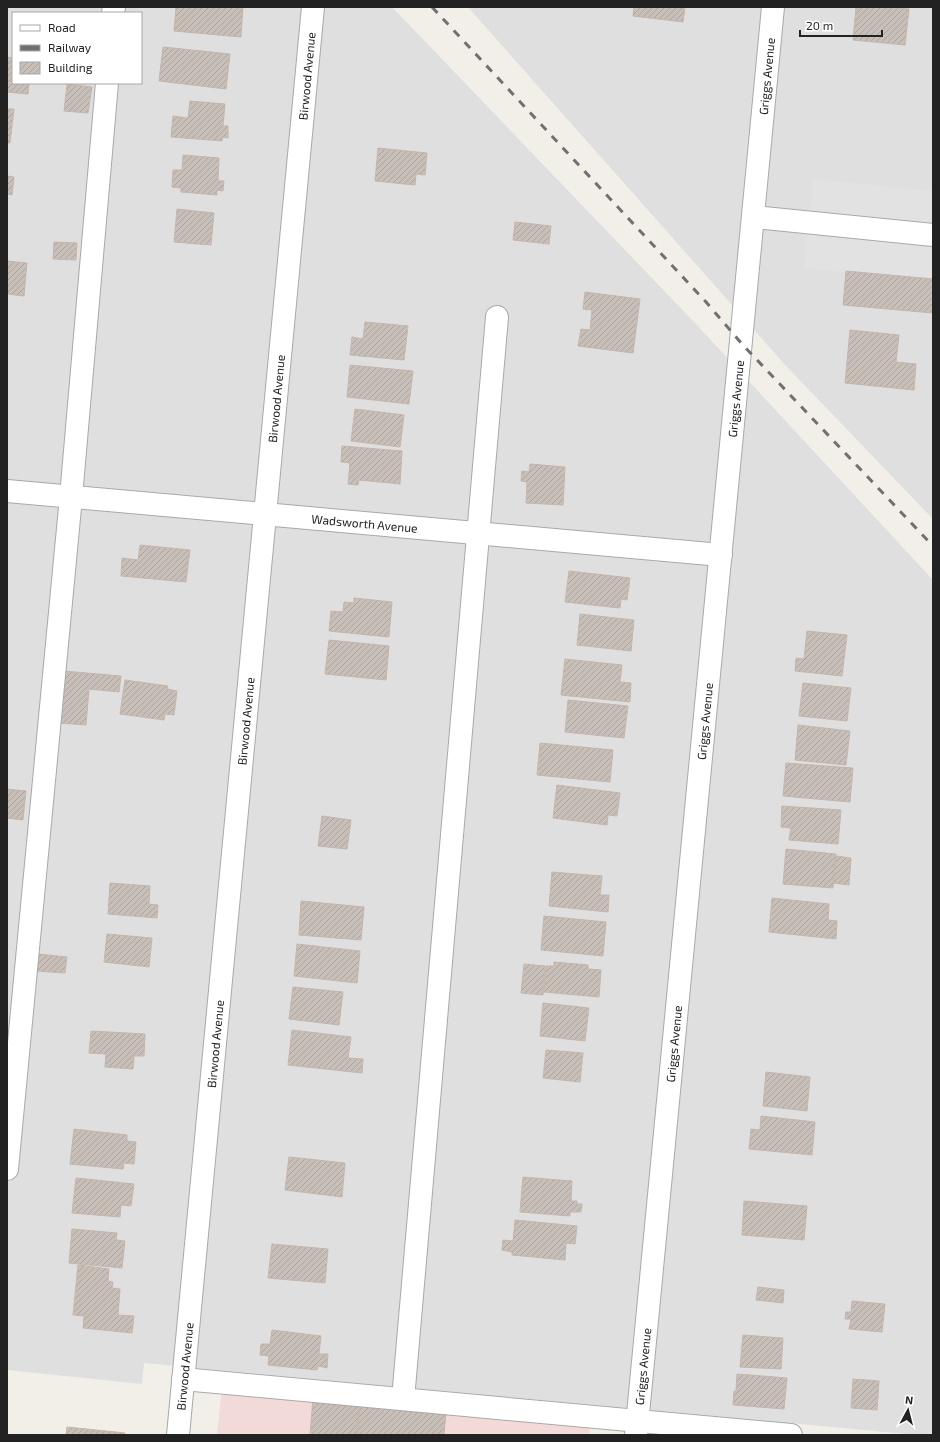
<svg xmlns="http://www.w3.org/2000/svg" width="940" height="1442" font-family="'Exo 2',sans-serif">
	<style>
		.residential { fill: #e0dfdf; fill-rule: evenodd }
		.commercial { fill: #f2dad9 }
		.parking { fill: #e2e2e2 }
		.building { fill: url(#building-hatch); stroke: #c4b6ab }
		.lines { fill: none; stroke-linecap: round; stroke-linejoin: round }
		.minor-casing { stroke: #a9a9a9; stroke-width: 24 }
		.minor { stroke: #fff; stroke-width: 22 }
		.rail { stroke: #707070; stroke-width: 3; stroke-dasharray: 8 8; stroke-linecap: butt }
		.labels { text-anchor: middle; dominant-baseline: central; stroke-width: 3.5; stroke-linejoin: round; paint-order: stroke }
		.street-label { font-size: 12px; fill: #222; stroke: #fff }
	</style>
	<defs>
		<pattern id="building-hatch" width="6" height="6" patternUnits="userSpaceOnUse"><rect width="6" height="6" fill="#c7bfb8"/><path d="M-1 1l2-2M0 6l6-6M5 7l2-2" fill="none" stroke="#aba49e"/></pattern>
	</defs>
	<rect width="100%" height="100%" fill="#f2efe9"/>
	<g class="residential">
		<path d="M7,7H392L694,322L933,580V1435H917L144,1363L142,1384L7,1370ZM13,13H141V83H13Z"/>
		<path d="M468,7H933V519L787,367Z"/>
	</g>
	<path class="commercial" d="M222,1388L590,1424L589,1435H217Z"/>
	<path class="parking" d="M813,179L933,191V281L804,268Z"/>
	<g class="building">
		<path d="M176,7H243L241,37L174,31Z"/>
		<path d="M634,7H685L683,22L633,16Z"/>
		<path d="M856,7H887L909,9L905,45L853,40Z"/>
		<path d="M163,47L230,54L226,89L159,81Z"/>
		<path d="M7,57L13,58V83H29L28,94L7,92Z"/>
		<path d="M67,84L92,87L88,113L64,111Z"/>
		<path d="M190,101L225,104L223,126H228V138L223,137L222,141L171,137L173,116L188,118Z"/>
		<path d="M7,109H14L10,143H7Z"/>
		<path d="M378,148L427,153L425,175L416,174L415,185L375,181Z"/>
		<path d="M183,155L219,158L218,181H224L223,191L217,190V195L181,192V188L172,187L173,170H182Z"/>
		<path d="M7,176L14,177L12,195L7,194Z"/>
		<path d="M177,209L214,213L211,245L174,242Z"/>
		<path d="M515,222L551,226L549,244L513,240Z"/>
		<path d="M54,242L77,243L76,260L53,259Z"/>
		<path d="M7,261L27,263L24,296L7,294Z"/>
		<path d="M846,271L933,279V313L843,305Z"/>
		<path d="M585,292L640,299L633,353L578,346L581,329L590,330L592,310L583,309Z"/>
		<path d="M365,322L408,326L404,360L350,355L352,337L363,339Z"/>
		<path d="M850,330L899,335L896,362L916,364L914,390L845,383Z"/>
		<path d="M350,365L413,371L409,404L347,397Z"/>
		<path d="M355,409L404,415L400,447L351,441Z"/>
		<path d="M342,446L402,451L400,484L359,480L358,485L348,484L350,463L341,462Z"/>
		<path d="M530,464L565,467L563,505L526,503L527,482L521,481L522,471L529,472Z"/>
		<path d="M140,545L190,550L186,582L121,576L122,558L138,560Z"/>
		<path d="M569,571L630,578L627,600L621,599L620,608L565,602Z"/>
		<path d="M354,598L392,602L389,637L329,631L331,611L343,612L344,602L354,603Z"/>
		<path d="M580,614L634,620L631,651L577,645Z"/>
		<path d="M807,631L847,635L842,676L795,671L796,658L804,659Z"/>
		<path d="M329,640L389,646L386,680L325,674Z"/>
		<path d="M565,659L622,665L620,682L631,683L630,702L561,695Z"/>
		<path d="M63,671L121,676L119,692L89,689L86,725L58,723Z"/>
		<path d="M125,680L168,686L167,689L177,691L174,715L165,714L164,720L120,714Z"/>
		<path d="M803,683L851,688L847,721L799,716Z"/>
		<path d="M568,700L628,706L624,738L565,732Z"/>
		<path d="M798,725L850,731L846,765L795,760Z"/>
		<path d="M540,743L613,750L610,782L537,775Z"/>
		<path d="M786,763L853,768L850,802L783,796Z"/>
		<path d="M557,785L620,793L617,816L608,815L607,825L553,818Z"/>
		<path d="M7,789L26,791L23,820L7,818Z"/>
		<path d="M782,806L841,810L838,844L789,840L791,828L781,827Z"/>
		<path d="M322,816L351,820L347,849L318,846Z"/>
		<path d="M786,849L836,854L833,888L783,884Z"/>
		<path d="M836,856L851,858L849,885L833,883Z"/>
		<path d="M552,872L602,876L600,895H609L608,912L549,906Z"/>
		<path d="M110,883L150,886L149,904L158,905L157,918L108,914Z"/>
		<path d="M772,898L829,904L828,920L837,921L836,939L769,932Z"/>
		<path d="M301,901L364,907L361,940L299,935Z"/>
		<path d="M544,916L606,922L603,956L541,950Z"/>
		<path d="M107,934L152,938L149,967L104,962Z"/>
		<path d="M297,944L360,951L357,983L294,976Z"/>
		<path d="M38,954L67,957L65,973L36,971Z"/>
		<path d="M554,962L588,965V969L601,970L599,997L544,992L546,966H554Z"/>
		<path d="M524,964L545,966L543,995L521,993Z"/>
		<path d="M293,987L343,992L339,1025L289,1019Z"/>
		<path d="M543,1003L589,1008L585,1041L540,1036Z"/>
		<path d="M292,1030L351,1037L348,1058L363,1059L362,1073L288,1065Z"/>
		<path d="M91,1031L145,1034L144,1056H134L133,1069L105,1067L106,1054L89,1053Z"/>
		<path d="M546,1050L583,1053L580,1082L543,1078Z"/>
		<path d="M766,1072L810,1077L807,1111L763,1106Z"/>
		<path d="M761,1116L815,1122L812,1155L749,1149L751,1129L760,1130Z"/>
		<path d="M74,1129L127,1135V1141L136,1142L134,1164L124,1163L123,1169L70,1164Z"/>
		<path d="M289,1157L345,1163L342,1197L285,1190Z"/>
		<path d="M523,1177L572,1181L571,1201H577V1204H582L581,1212H570V1216L520,1212Z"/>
		<path d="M76,1178L134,1184L131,1206L121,1205L120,1217L72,1213Z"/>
		<path d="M744,1201L807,1206L804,1240L742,1235Z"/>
		<path d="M515,1220L577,1226L575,1244L566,1243L565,1260L512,1255V1252L502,1250L503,1240L513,1241Z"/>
		<path d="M72,1229L117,1233L116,1240L125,1241L122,1268L69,1263Z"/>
		<path d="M272,1244L328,1249L325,1283L268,1278Z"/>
		<path d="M78,1265L109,1269L108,1281L113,1282L112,1288L120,1289L118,1315L134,1316L132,1333L83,1328L84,1316L73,1315Z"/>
		<path d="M758,1287L784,1290L783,1303L756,1300Z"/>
		<path d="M852,1301L885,1304L882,1332L849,1329L851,1319H845L846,1312H851Z"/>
		<path d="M272,1330L321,1336L319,1354H328L327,1368L318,1366L317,1370L268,1365L269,1356L260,1355L261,1344H270Z"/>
		<path d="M743,1335L783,1338L781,1369L740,1367Z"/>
		<path d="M737,1374L787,1378L784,1409L733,1405L734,1391H736Z"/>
		<path d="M853,1379L879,1381L877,1410L851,1408Z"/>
		<path d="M313,1398L360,1404L357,1435H310Z"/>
		<path d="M360,1404L446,1412L444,1435H357Z"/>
		<path d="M67,1427L125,1433V1435H66Z"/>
	</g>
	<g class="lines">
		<defs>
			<g id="minor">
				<path d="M113,13L114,7"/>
				<path d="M754,217L933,235"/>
				<path id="s1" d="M7,491L721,555"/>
				<path d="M7,1169L71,497L107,83"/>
				<path d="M183,1379L791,1435"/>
				<path d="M403,1399L497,317"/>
				<path id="s2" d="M178,1435L313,7"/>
				<path id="s3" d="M636,1435L773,7"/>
			</g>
		</defs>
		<use href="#minor" class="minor-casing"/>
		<use href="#minor" class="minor"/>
		<path class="rail" d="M432,7L706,302L742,344L933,546"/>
	</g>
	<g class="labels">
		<g class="street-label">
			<text stroke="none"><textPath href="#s2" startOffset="1365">Birwood Avenue</textPath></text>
			<text stroke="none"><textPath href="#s3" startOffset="1365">Griggs Avenue</textPath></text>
			<text stroke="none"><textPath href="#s2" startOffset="1041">Birwood Avenue</textPath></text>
			<text stroke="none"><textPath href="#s3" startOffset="1041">Griggs Avenue</textPath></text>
			<text stroke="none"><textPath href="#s1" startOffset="359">Wadsworth Avenue</textPath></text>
			<text stroke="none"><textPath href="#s2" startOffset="717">Birwood Avenue</textPath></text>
			<text stroke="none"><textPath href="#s3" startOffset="717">Griggs Avenue</textPath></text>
			<text stroke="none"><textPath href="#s2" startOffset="393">Birwood Avenue</textPath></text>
			<text stroke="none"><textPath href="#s3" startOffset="393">Griggs Avenue</textPath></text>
			<text stroke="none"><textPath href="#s2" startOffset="69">Birwood Avenue</textPath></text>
			<text stroke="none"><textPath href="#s3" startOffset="69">Griggs Avenue</textPath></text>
		</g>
	</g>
	<rect width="940" height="1442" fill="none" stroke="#222222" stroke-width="16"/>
	<rect x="12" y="12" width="130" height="72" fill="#ffffff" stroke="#a7a7a7"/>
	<rect x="20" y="25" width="20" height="6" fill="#ffffff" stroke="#a7a7a7"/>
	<text x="48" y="32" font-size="12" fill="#222222">Road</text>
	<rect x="20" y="45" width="20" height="6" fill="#707070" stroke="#a7a7a7"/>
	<text x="48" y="52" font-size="12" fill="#222222">Railway</text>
	<rect x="20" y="62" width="20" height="12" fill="url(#building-hatch)" stroke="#a7a7a7"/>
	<text x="48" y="72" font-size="12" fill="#222222">Building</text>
	<g transform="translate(908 1410) rotate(7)" stroke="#ffffff" stroke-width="3" paint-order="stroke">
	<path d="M0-3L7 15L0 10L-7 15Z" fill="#222222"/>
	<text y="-6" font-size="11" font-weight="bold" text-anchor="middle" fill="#222222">N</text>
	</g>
	<path d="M800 30v6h82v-6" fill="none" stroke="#222222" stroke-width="2"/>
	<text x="806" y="30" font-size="12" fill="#222222" stroke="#ffffff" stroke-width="3" paint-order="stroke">20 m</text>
</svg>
